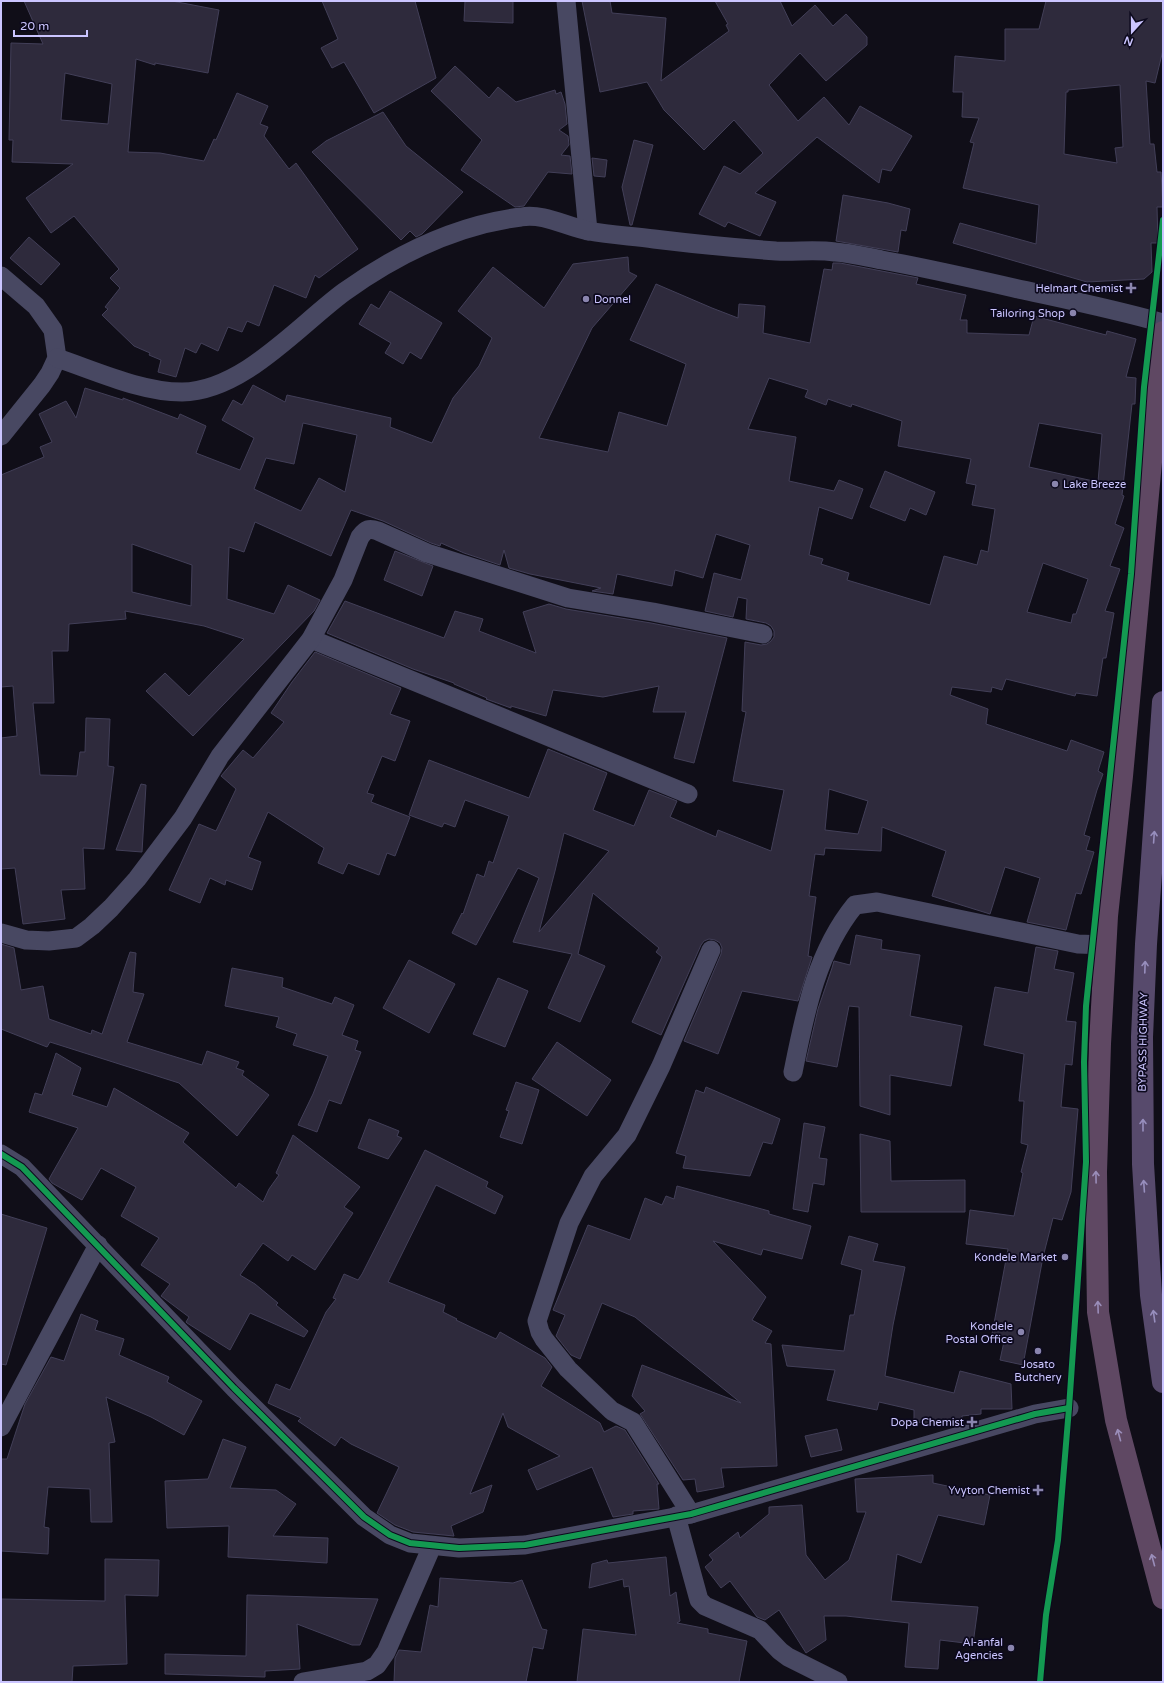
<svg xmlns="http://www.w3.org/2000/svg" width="1164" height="1683" font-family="'Varela Round',sans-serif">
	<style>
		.building { fill: #2e2a3c; stroke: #423f58; fill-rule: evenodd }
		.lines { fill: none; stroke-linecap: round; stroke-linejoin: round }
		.street { stroke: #484862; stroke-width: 19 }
		.primary { stroke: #574a6c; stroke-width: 22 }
		.highway { stroke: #5f4863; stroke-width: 22 }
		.cycleway-casing { stroke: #0c091d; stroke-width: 8 }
		.cycleway { stroke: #139951; stroke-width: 6 }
		.oneway { stroke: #978ebd }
		.oneway2 { stroke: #9a8db9 }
		.poi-dot { fill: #8a85ae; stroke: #0c091d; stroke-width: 1.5 }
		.labels { text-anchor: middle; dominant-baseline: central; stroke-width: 3.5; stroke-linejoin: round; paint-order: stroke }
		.poi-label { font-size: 11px; fill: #cbc5ff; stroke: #0c091d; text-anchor: end }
		.street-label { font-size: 11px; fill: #cbc5ff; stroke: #0c091d }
	</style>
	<rect width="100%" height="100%" fill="#100e18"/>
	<g class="building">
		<path d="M24,1H172L219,10L208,73L155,63V65L136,59L128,152L160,153L204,161L214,139L216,140L237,93L268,106L260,124L268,127L264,136L289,169L296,163L358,249L319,278L315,275L306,298L274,285L259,326L247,321L242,332L228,327L218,351L201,343L196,353L185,348L176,377L158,372L161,360L149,355L150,353L134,346L102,315L108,309L105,307L120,288L110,278L119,269L74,216L51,233L26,198L73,164L12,162L13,140H9L11,43L43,44ZM65,73L112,84L108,124L61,120Z"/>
		<path d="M322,1H415L436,78L374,113L344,62L332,68L321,48L338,39Z"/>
		<path d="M465,1H513V23L464,21Z"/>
		<path d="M582,1H610L612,13L666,18L661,81L729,31L726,25L728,24L715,1H780L792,26L815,5L833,26L846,14L867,37V45L826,81L800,53L769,85L798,121L824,97L849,125L860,106L912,136L891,171L882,169L879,183L817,137L755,193L776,202L760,236L728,222L725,227L699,214L724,166L740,174L763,153L734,120L704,150L664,110L647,82L600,92Z"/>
		<path d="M1046,1H1163V50L1155,83L1146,81L1150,144H1154L1157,172H1161L1163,207H1157L1158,243H1151L1152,272L1144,279L1087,282L953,243L960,223L1036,244L1039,205L963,188L974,143L970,142L979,118L962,117L963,92H953L955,56L1005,61V29H1039ZM1120,85L1123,147L1115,148L1117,163L1064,154L1066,92H1068V90Z"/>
		<path d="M455,66L489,98L498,87L516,102L555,90L556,94L561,92L565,104L567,124L559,130L568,136L569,145L561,155L570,156L572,174L548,172L524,206L515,207L461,170L482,140L431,91Z"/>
		<path d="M383,112L406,146L463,192L422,234L416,237L410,231L401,240L312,152L326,141Z"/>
		<path d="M634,140L653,145L632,225H630L622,187Z"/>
		<path d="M592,158L607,160L605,177L594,176Z"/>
		<path d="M843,195L888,203L910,209L906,231L901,230L898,252L836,241Z"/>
		<path d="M29,237L60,264L41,285L10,258Z"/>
		<path d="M628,257L629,272L637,276L592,328L539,438L608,452L619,412L667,426L686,364L630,340L656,284L712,308L738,318L739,304L765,306L763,333L810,343L824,269L832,270L833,263H840L918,278L916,284L966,295L960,320H967V333L1029,335L1034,316L1106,335L1107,331L1136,339L1126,377L1136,378L1135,404H1132L1122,495L1124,496L1115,524L1124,528L1110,566L1120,569L1105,611L1114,613L1106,658H1103L1097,696L1076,693L1075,696L1006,679L1002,690L992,687L991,692L952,687L950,695L988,709L986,724L1067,751L1071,740L1104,752L1098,771L1103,774L1097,790L1084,835L1090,837L1086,850L1094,852L1081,894L1076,893L1066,930L1027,922L1040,878L1005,867L990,914L932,896L946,851L882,827L881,851L825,848L824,855L815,854L809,896L816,897L808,956L812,957L798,1001L742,991L718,1054L684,1041L721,954L722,948L720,943L715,940L709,939L704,941L701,945L661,1035L632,1022L662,957L656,952L659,948L593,893L578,954L605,966L580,1022L548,1008L572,954L513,942L539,878L518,868L476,945L452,933L462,913L463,914L477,874L484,877L489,861L493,863L509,816L465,800L455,827L444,823L442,827L409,815L429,760L529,798L548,749L607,773L593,810L634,826L649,790L677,801L670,817L716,837L718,830L771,851L784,790L733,781L746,712L742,711L745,642L761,645L767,644L771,641L774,637V631L771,626L766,623L746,619L747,599L738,597L733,617L705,611L714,573L741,580L750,545L716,534L703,578L675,570L672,586L617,574L613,594L592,591L601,588L530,574L509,568L504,550L500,565L464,553L441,543L440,546L431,543L383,521L351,510L331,556L255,522L244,552L229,547L227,599L274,614L288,585L320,600L314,611L193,736L146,691L165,673L189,696L244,639L204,626L125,611L126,619L69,624L68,651H52L54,703H33L40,775L77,776L80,752H85L86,718L110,719L108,766L114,767L104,849L83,848L85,889L61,890L65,919L23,924L15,868L1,869V738L17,736L13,686L1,687V475L44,457L40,447L52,442L39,414L66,401L76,418L85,388L123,400V398L178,419L180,414L206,426L196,453L240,470L254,438L222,420L233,400L242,405L253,385L285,402L287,395L391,418L390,427L432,443L453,398L479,366L492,338L458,311L493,267L544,308L573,264ZM769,378L808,390L805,397L826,405L828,399L851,407L852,404L902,421L898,446L971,459L966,483L976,485L972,505L995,509L988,552L981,550L977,565L944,556L930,605L847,580L849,573L821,564L823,559L809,555L819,507L852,519L863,489L839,480L834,491L789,481L796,437L748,429ZM303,423L357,435L345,492L319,478L301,511L254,489L266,458L294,464ZM1039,423L1102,434L1098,482L1029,467ZM132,544L192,565L191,606L132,592ZM1043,563L1088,579L1076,614H1073L1071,623L1027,612ZM829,789L868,801L858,834L825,830ZM564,833L609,851L539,932L555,871Z"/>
		<path d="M390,291L442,323L421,359L410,352L403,364L385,353L391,343L359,324L371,304L379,309Z"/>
		<path d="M885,471L935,492L926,515L910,508L905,521L870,507Z"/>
		<path d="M395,551L433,566L422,596L384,580Z"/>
		<path d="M345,601L444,638L455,611L483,619L479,631L536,653L523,612L549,604L566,609L651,623L727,638L694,763L674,758L686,712H653L659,686L603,697L553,690L546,716L511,706V708L486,699L487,698L454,684V683L413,669L327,633Z"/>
		<path d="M315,652L401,688L390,714L410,721L395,761L382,756L367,793L374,795L371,802L410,817L395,856L387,853L379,875L348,863L343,874L318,863L324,848L268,812L248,857L261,862L252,890L226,880L225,885L210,878L200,903L169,890L199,824L216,831L236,789L221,776L243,750L253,758L284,722L271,713L292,682Z"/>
		<path d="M141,784L146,785L142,852L116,850Z"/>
		<path d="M856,935L882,940L881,949L920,955L910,1016L962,1026L951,1086L890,1075V1115L860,1106L859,1007L849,1006L837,1067L806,1061L818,1009L832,968L834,961L850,965Z"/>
		<path d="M1,944L14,948L21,990L43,986L49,1019L91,1034L92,1030L102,1034L130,952L136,953L133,992L144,994L127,1042L202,1065L207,1051L239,1062L236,1068L244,1071L242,1075L269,1095L237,1136L179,1083L50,1042L47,1047L1,1029Z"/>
		<path d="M1036,947L1058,951L1054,969L1074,973L1066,1021L1076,1022L1072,1065L1065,1064L1061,1107L1078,1109L1071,1192L1062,1220L1053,1218L1043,1257L1023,1365L1000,1360L1005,1337L992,1334L1008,1249L966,1244L970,1210L1014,1216L1023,1173L1021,1172L1028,1145L1021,1143L1024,1101H1019L1024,1054L984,1045L995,987L1028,993Z"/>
		<path d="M409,960L455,984L429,1033L383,1008Z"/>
		<path d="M232,968L283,978L282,987L332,1004L335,997L354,1005L342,1035L358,1041L355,1050L361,1052L341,1104L329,1100L317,1132L298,1125L313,1094L328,1056L293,1045L297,1034L276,1027L279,1017L225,1006Z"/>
		<path d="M498,978L528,991L505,1047L473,1034Z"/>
		<path d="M557,1042L611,1080L587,1116L532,1079Z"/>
		<path d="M56,1053L81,1068L72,1095L107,1107L114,1088L189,1133L183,1142L236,1188L239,1183L263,1202L269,1189L279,1175L276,1173L293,1135L360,1187L344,1207L353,1213L315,1270L292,1255L288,1261L263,1243L240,1275L255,1284L278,1303L276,1305L308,1331L304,1337L250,1313L230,1350L187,1323L186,1322L189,1317L161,1296L170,1284L141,1265L159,1238L121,1216L136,1187L101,1168L82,1200L52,1183L49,1179L78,1128L29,1112L35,1093L42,1095Z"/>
		<path d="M516,1082L539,1090L522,1144L500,1137L509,1111L506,1110Z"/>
		<path d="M706,1087L780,1119L772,1144L763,1142L750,1176L683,1168L686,1156L676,1153L696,1090L704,1093Z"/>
		<path d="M369,1119L399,1131L397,1136L402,1138L388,1159L358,1148Z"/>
		<path d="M804,1123L825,1127L819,1158L827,1159L824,1185L813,1183L808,1212L793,1209Z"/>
		<path d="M860,1134L890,1141L891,1181L965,1180V1212H861Z"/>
		<path d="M425,1150L488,1182L486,1187L503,1196L495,1214L436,1185L388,1282L445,1305L443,1312L457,1319L456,1320L496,1339L500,1332L545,1358L552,1367L541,1386L600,1423L604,1432L616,1426L625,1430L659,1484H657L659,1509L633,1511V1514L613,1517L592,1467L537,1490L528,1470L560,1456L508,1427L503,1413L470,1494L492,1485L483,1512L451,1526L454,1536L413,1532L395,1525L377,1513L399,1467L351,1444L341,1437L335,1446L298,1421L301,1418L268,1403L276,1384L290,1390L326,1312L336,1299L333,1298L344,1274L358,1280L362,1274Z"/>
		<path d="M677,1186L769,1211V1214L811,1226L802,1259L763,1249L761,1255L713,1241L766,1297L752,1320L772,1331L765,1343L771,1344L777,1466L721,1468L724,1487L697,1492L695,1479L683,1480L640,1414L645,1411L632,1396L642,1365L741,1403L635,1317L602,1303L580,1359L571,1355L556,1336L565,1315L553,1310L588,1225L630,1240L645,1198L662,1205L666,1196L674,1199Z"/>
		<path d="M1,1214L47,1228L6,1365L1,1364Z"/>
		<path d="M849,1236L878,1244L873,1261L905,1267L893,1325L885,1376L954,1393L960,1371L1011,1384L1012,1409H981V1414L962,1416V1421L931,1425L914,1421V1410L879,1402L877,1410L827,1400L835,1370L787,1366L782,1345L844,1351L850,1315H854L862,1270L841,1264Z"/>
		<path d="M81,1314L98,1321L95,1330L124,1339L119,1355L169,1377L167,1382L202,1401L184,1435L151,1417L106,1397L115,1442L109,1443L112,1522H91L90,1489L48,1487L44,1527L49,1528L48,1554L1,1551V1459H7L25,1404L51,1357L64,1361Z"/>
		<path d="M837,1429L842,1450L811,1457L805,1436Z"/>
		<path d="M223,1439L246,1447L230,1488L276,1490L296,1504L273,1536L328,1538L327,1563L228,1557L229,1526L167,1528L165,1481L208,1479Z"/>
		<path d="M933,1475V1483L990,1495L984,1525L938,1515L921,1563L897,1554L891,1601L978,1607L973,1644L940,1640L938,1669L905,1667L909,1623L846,1616H824L826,1640L806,1653L779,1610L765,1620L757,1617L730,1581L721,1588L705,1567L713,1560L709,1555L738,1532L740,1538L769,1514V1507L802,1505L806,1555L825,1580L849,1560L866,1512H857L855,1479Z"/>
		<path d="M666,1557L670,1596L676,1592L680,1621L677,1623L708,1629V1633L747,1641L739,1682H577L583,1629L636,1635L629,1586L624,1587L623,1579L589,1588L592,1564L607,1560L608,1563Z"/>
		<path d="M105,1559L159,1560L158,1596L125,1595L127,1664L73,1666L72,1682H1V1599L105,1601Z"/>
		<path d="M440,1578L513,1583L522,1580L542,1629L547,1630L543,1649L533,1647L526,1682H394L395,1658L399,1650L421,1652L430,1605L438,1607Z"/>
		<path d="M247,1595L378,1599L360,1645H352L297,1624L300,1669L265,1671V1677L165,1674V1654L246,1656Z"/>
	</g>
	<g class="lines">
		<g class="street">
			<path d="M566,1L588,231"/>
			<path d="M1,276L36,306L53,330L57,358L50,373L42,385L1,436"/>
			<path d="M57,358C96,371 141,392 182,392C243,391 298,326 344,292C397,254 456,225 521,217C545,213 566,227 589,231C610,235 632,236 654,239C695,244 735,248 776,251C796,252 816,249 835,252C851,253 866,257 882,260C926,268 970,278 1014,288C1064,299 1114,309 1163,323"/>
			<path d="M311,639L688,794"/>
			<path d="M1,933L26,940L49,941L76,938L92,926L111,908L137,879L183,818L220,756L311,639L343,580L360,537C366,529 369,528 378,531L427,553L568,598L653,612L763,634"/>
			<path d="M793,1072C805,1013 816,953 855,905L877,902L1078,944L1106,945"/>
			<path d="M1,1154L22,1167L234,1388L364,1517L390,1535L410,1543L459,1548L525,1545L691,1514L1035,1414L1069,1408"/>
			<path d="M1,1427L98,1245"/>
			<path d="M691,1514L633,1422L612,1411L568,1369L544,1339L540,1332L537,1321L569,1223L593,1176L627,1135L661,1066L711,950"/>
			<path d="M676,1516L699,1600L705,1606L760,1630L780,1651L788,1657L838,1682"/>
			<path d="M303,1682L367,1671L377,1665L386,1652L432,1546"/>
		</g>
		<path class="primary" d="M1163,702L1146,944L1142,1037L1143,1164L1151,1295L1163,1382"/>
		<path class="highway" d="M1163,332L1122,776L1107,916L1100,1044L1096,1172L1098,1312L1116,1420L1163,1598"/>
		<defs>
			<g id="cycleway">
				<path d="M1,1154L22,1167L234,1388L364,1517L390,1535L410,1543L459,1548L525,1545L691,1514L1035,1414L1069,1408"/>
				<path d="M1040,1682L1046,1615L1058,1540L1069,1408L1086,1162L1084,1062L1086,1006L1131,574L1144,387L1163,220"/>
			</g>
		</defs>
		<use href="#cycleway" class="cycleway-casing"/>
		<use href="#cycleway" class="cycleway"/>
	</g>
	<defs><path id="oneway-shaft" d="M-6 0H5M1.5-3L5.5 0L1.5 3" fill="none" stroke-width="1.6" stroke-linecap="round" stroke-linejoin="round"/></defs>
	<g class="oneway">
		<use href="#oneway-shaft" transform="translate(1154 837) rotate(-86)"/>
		<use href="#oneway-shaft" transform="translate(1145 967) rotate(-88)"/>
		<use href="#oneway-shaft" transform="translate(1143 1125) rotate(-90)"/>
		<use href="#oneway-shaft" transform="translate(1144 1186) rotate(-94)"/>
		<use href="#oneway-shaft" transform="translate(1154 1316) rotate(-98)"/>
	</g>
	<g class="oneway2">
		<use href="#oneway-shaft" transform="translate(1096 1177) rotate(-91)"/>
		<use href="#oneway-shaft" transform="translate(1098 1307) rotate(-92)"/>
		<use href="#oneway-shaft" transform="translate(1119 1435) rotate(-105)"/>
		<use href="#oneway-shaft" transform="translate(1153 1560) rotate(-105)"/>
	</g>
	<g class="poi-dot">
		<path d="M1129 282h4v4h4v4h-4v4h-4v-4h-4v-4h4z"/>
		<circle cx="586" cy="299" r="4"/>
		<circle cx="1073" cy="313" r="4"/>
		<circle cx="1055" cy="484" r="4"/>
		<circle cx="1065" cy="1257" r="4"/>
		<circle cx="1021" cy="1332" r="4"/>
		<circle cx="1038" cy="1351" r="4"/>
		<path d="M970 1416h4v4h4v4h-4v4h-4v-4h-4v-4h4z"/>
		<path d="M1036 1484h4v4h4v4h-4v4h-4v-4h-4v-4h4z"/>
		<circle cx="1011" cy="1648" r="4"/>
	</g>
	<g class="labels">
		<g class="poi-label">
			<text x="1123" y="288">Helmart Chemist</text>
			<text x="594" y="299" text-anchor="start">Donnel</text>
			<text x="1065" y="313">Tailoring Shop</text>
			<text x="1063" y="484" text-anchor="start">Lake Breeze</text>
			<text x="1057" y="1257">Kondele Market</text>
			<text x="1013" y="1326">Kondele<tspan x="1013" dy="13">Postal Office</tspan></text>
			<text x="1038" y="1364" text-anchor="middle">Josato<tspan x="1038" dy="13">Butchery</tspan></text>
			<text x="964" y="1422">Dopa Chemist</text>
			<text x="1030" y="1490">Yvyton Chemist</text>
			<text x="1003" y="1642">Al-anfal<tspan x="1003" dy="13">Agencies</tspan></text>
		</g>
		<g class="street-label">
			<text transform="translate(1143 1042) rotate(-89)">BYPASS HIGHWAY</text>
		</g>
	</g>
	<rect width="1164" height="1683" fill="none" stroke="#cbc5ff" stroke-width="4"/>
	<g transform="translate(1132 32) rotate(201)" stroke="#0c091d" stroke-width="3" paint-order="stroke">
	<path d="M0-3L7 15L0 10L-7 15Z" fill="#cbc5ff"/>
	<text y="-6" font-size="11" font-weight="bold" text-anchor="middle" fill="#cbc5ff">N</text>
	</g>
	<path d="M14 30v6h73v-6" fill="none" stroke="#cbc5ff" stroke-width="2"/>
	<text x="20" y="30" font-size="12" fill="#cbc5ff" stroke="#0c091d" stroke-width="3" paint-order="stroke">20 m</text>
</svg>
